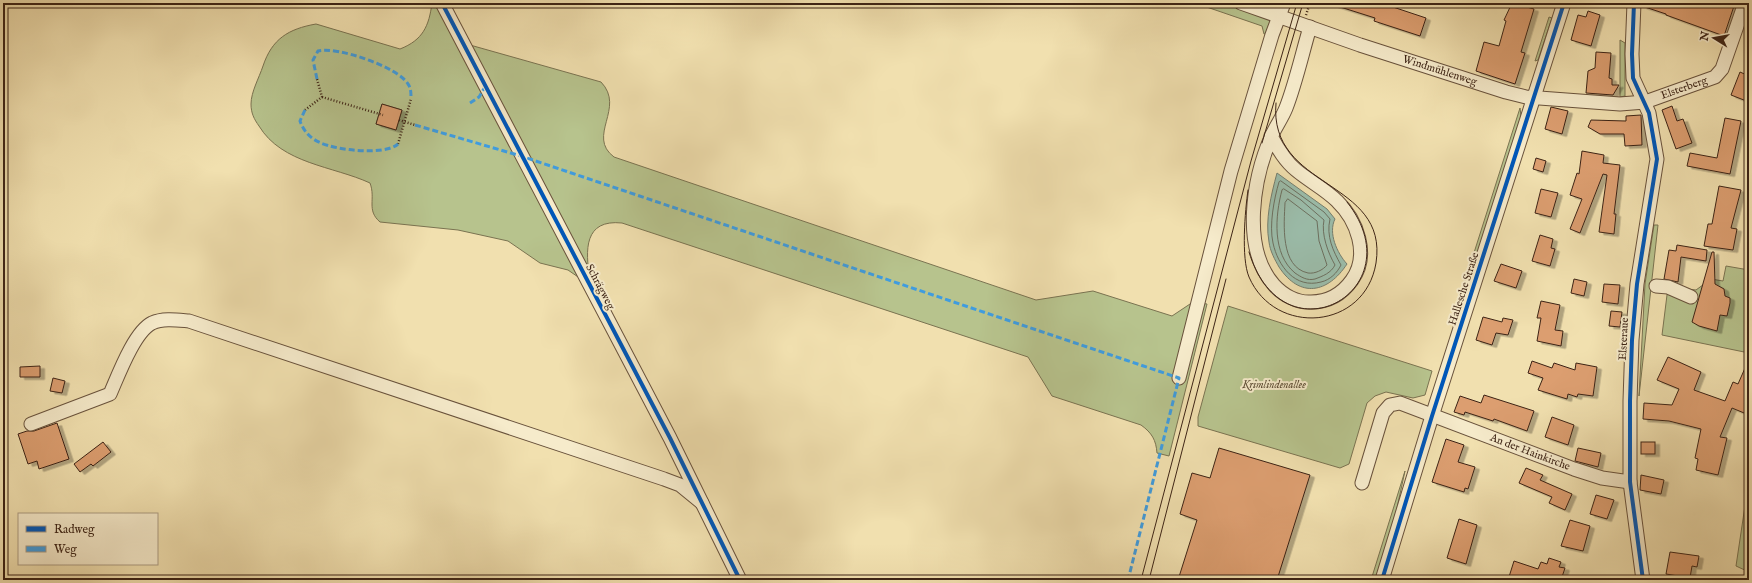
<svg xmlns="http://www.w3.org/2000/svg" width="1752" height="583" font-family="'IM FELL English',serif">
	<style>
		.green { fill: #b7c38d; stroke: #7a7351; fill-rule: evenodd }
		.water { fill: #9bbdab; stroke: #757f6f }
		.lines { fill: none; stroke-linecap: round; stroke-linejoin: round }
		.shore { stroke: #6c7060; stroke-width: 1 }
		.building { fill: #dc9e70; stroke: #3c2315; filter: url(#shadow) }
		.minor-casing { stroke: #69523c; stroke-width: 15 }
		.path { stroke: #3c2315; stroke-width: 2.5; stroke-dasharray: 1 2; stroke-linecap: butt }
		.minor { stroke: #f6ebcb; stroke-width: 13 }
		.tram { stroke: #3c2315; stroke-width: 1 }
		.quiet { stroke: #3f9cdf; stroke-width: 3; stroke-dasharray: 6 3; stroke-linecap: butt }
		.cycleway-casing { stroke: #f6ebcb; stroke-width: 6 }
		.cycleway { stroke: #0057b8; stroke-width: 4 }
		.labels { text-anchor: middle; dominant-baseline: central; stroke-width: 4; stroke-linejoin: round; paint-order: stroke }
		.street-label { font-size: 11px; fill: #3c2315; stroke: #f6ebcb }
		.park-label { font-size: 11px; font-style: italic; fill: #5b4b33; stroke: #f6ebcb }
	</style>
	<defs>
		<filter id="shadow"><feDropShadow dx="4.5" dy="2.5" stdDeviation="0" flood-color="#0004"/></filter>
	</defs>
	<rect width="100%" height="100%" fill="#f1e0af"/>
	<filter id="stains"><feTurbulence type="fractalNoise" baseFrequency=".005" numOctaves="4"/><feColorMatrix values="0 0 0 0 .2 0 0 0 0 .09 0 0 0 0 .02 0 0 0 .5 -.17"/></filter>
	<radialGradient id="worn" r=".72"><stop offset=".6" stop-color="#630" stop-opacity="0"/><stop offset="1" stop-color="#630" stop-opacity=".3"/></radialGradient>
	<g class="green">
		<path d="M432,3H447L470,45L601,82C626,108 586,136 614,157L1036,300L1093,291L1172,316L1193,302L1207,304L1169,456L1157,453C1156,440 1152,433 1141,425L1052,396L1028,357L622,223C584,219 585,250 590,279H581L568,270L540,263L508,241L458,230L380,222C366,210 376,199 370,183C333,166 282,164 259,126C254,119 251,113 251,104C251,92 259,78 263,66C272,39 288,29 316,24L400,49C423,40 429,26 432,3ZM382,104L402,110L396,130L376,124Z"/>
		<path d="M1195,3H1226L1272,18L1269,34H1264L1262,26Z"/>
		<path d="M1549,17L1552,18L1538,60L1535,61Z"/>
		<path d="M1620,40L1625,43V96L1620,97Z"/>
		<path d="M1520,108L1521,116L1463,300H1459Z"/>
		<path d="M1654,225H1658L1639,396L1645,284Z"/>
		<path d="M1726,266L1749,270V353L1662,335L1668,287L1696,290L1711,279L1723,281Z"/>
		<path d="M1228,306L1432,371L1425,395L1413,398L1386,392L1375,396L1367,403L1349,464L1340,468L1198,426V417Z"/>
		<path d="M1405,471L1395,517L1375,580H1371Z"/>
		<path d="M1749,479V572L1736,566Z"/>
	</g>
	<path class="water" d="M1277,173L1327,209L1335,219C1328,233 1337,253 1347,264C1328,293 1300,299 1279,267C1275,260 1270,251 1269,242C1265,220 1271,195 1277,173Z"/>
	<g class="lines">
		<g class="shore">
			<path d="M1281,181L1324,212L1330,219C1326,236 1333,251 1341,265C1337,273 1330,280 1321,282C1295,289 1278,266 1273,243C1269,225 1274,199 1279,182Z"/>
			<path d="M1284,189L1301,200L1324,220C1321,234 1328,253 1335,265C1331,273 1323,276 1315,279C1307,281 1301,277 1295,273C1272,254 1275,216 1282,190Z"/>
			<path d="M1288,199L1317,221L1319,241L1327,265C1323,270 1315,274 1308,273C1280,267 1284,224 1285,203Z"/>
		</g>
	</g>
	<g class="building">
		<path d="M1334,3H1394L1393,7L1426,18L1420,36L1374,21L1375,18L1334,5Z"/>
		<path d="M1512,3L1534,9L1521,52L1525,53L1515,84L1476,71L1484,42L1499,46L1506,21L1504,20Z"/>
		<path d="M1642,3H1735L1724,36L1666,15V14L1642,6Z"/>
		<path d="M1588,11L1600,15L1591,46L1571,40L1578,15L1586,17Z"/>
		<path d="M1596,52L1611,53L1609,78L1612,79V85H1619L1613,95L1586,93L1588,71L1595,68Z"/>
		<path d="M1740,72L1749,76V102L1731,95Z"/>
		<path d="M382,104L402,110L396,130L376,124Z"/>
		<path d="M1672,106L1677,121L1683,119L1692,143L1676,149L1662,110Z"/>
		<path d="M1551,107L1568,111L1562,134L1545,129Z"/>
		<path d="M1641,115L1642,145L1625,146L1624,134H1600L1588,127L1591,120L1626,121V116Z"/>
		<path d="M1725,118L1741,121L1730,174L1687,166L1690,153L1717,158Z"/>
		<path d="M1582,151L1604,155L1603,163L1620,165L1614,214H1616L1614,234L1599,232L1607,175L1603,174L1580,233L1570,229L1582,199L1570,195L1577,173L1579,174Z"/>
		<path d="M1536,158L1546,161L1543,172L1533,169Z"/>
		<path d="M1719,186L1741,190L1731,228L1737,229L1733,250L1704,246L1708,224H1712Z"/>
		<path d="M1541,189L1558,193L1551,217L1535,213Z"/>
		<path d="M1540,235L1553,239L1551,248L1555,249L1550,266L1532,261Z"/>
		<path d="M1677,245L1707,250L1706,261L1681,257L1678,282L1664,279L1669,250L1676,251Z"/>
		<path d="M1712,252H1714L1715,284L1724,289L1725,296L1730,298V303L1727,316L1720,315L1717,331L1699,326L1692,322Z"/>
		<path d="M1501,264L1522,271L1516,288L1494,281Z"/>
		<path d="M1574,279L1587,282L1584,296L1571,293Z"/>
		<path d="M1604,284L1620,285L1618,304L1602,302Z"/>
		<path d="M1541,301L1560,305L1555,330L1563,331L1561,346L1537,341L1541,318H1537Z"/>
		<path d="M1611,311L1622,312L1620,327L1609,326Z"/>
		<path d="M1483,317L1502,322L1503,318L1513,320L1508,335L1496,333L1492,345L1476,340Z"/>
		<path d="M1668,357L1701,372L1694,390L1725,401L1733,382L1738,384L1749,359V415L1732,408L1720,437L1727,438L1718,475L1696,470L1698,459L1695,458L1701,429L1669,421L1643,419L1644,403L1672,405L1679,389L1657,380Z"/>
		<path d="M1532,361L1552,368L1554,363L1575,370L1576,363L1597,367L1593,396L1578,394L1577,397L1568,394L1567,399L1538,390L1543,378L1528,373Z"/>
		<path d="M40,366V377H20V367Z"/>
		<path d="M53,378L65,381L62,393L50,391Z"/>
		<path d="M1484,395L1534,411L1527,431L1494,419L1493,421L1465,412L1464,415L1454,412L1460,396L1481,403Z"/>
		<path d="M1552,417L1574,425L1568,445L1545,437Z"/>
		<path d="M57,423L69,459L39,469L37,461L28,464L18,434L27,431H34Z"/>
		<path d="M1446,439L1464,445L1458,462L1475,467L1468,489L1465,488L1464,492L1432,482Z"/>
		<path d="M103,442L111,452L93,466L91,464L80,472L74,464Z"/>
		<rect x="1641" y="442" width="14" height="12"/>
		<path d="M1219,448L1310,475L1277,580H1178L1197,520L1180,514L1192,473L1210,478Z"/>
		<path d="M1578,448L1601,453L1598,467L1575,461Z"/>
		<path d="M1526,468L1543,475L1540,480L1572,494L1565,510L1549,503L1552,497L1519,483Z"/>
		<path d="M1641,475L1664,480L1661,494L1640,490Z"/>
		<path d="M1596,495L1614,500L1607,519L1590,514Z"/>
		<path d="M1459,519L1477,525L1466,564L1447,558Z"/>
		<path d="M1570,520L1590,526L1583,551L1561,546Z"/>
		<path d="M1670,552L1699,556L1697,567L1692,566L1690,578L1666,574Z"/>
		<path d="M1549,558L1561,562L1559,567L1565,568L1561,580H1508L1514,561L1538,569L1541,562L1547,564Z"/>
	</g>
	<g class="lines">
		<defs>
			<g id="minor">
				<path d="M442,3L670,438L740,580"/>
				<path id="s1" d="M1241,3L1360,45L1506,92L1526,97L1620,104L1645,102L1715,77L1722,69L1745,3"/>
				<path d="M1634,3L1632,54L1633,78L1649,113L1657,159L1637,284L1632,340L1630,401V482L1643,580"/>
				<path d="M1271,136C1278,149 1285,161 1296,170C1309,181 1325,189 1337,201C1357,220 1370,255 1352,280C1342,294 1328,302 1311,302C1297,303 1283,295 1274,285C1241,248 1253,178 1272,135C1276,126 1282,118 1286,108C1296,82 1302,54 1310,27"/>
				<path d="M1656,286L1668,287L1691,297"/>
				<path d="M1179,378L1231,171L1272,35L1284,3"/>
				<path d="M31,424L110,394C118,376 134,332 152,323C163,318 177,320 189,321L664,479L680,485L702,503"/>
				<path id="s2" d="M1362,483L1383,413L1390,405L1400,403L1574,469L1602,478L1630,482"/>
				<path d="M1382,580L1432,416L1564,3"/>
			</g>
		</defs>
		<use href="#minor" class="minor-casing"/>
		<g class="path">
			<path d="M1306,15L1310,3"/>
			<path d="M322,97L383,115"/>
			<path d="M305,110L322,97L317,79"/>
			<path d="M399,120L415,125"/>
			<path d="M398,144L411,99"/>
		</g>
		<use href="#minor" class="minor"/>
		<g class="tram">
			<path d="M1262,143L1303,3"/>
			<path d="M1248,190C1245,211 1241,258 1249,277C1275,337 1365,330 1376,263C1389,179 1268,190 1276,103"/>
			<path d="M1249,252C1283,365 1417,290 1347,202"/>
			<path d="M1141,580L1251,161L1297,3"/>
			<path d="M1149,580L1226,279"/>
		</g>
		<g class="quiet">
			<path d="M317,79L313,60L318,51C337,46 398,67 408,84C411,88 411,93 411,99"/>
			<path d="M470,103L479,97L485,87"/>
			<path d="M305,110L300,121C304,132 311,139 321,143C337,150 384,156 398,144"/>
			<path d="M415,125L521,156L1179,378L1128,580"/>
		</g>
		<defs>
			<g id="cycleway">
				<path d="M442,3L670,438L740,580"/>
				<path d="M1634,3L1632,54L1633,78L1649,113L1657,159L1637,284L1632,340L1630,401V482L1643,580"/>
				<path d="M1382,580L1432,416L1564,3"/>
			</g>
		</defs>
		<use href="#cycleway" class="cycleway-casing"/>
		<use href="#cycleway" class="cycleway"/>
	</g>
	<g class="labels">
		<g class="street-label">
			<text stroke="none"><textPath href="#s1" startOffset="210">Windmühlenweg</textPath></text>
			<text stroke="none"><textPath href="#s1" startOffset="461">Elsterberg</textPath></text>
			<text transform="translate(600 287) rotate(62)">Schrägweg</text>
			<text transform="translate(1464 289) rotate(-72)">Hallesche Straße</text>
			<text transform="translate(1624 339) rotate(-87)">Elsteraue</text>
			<text stroke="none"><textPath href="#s2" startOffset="233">An der Hainkirche</textPath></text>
		</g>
		<g class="park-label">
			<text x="1274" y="385">Krimlindenallee</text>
		</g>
	</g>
	<rect width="1752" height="583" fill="none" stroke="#f1e0af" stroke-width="16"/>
	<rect x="4" y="4" width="1744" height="575" fill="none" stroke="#3c2315" stroke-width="2"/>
	<rect x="8" y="8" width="1736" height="567" fill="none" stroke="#3c2315"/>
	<rect x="18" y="513" width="140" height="52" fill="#f6ebcb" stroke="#ac9b82"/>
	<rect x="26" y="526" width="20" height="6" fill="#0057b8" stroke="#ac9b82"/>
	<text x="54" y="533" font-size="12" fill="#3c2315">Radweg</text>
	<rect x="26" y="546" width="20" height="6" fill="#3f9cdf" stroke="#ac9b82"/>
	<text x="54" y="553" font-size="12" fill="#3c2315">Weg</text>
	<g transform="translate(1714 38) rotate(281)" stroke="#f6ebcb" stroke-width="3" paint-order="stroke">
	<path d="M0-3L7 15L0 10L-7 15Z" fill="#3c2315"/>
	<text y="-6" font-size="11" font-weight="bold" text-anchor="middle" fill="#3c2315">N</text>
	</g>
	<rect width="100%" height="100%" filter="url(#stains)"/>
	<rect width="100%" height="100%" fill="url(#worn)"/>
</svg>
